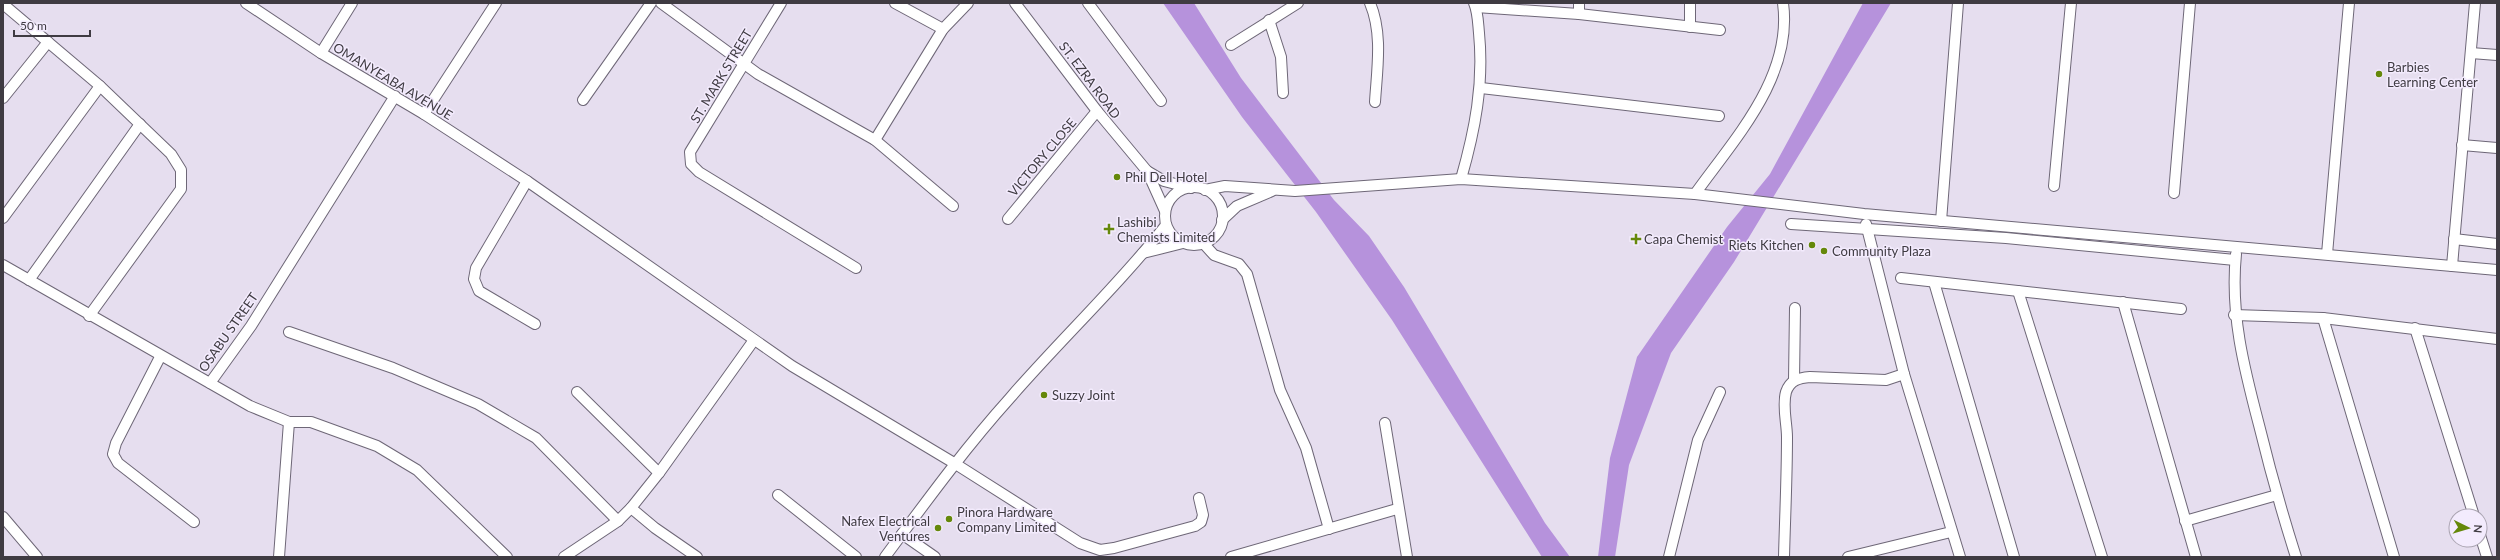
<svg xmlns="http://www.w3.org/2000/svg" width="2500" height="560" font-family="Lato,sans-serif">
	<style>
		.water { fill: #b692dc }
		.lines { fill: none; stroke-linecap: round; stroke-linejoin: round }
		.minor-casing { stroke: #6e6777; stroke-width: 12 }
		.minor { stroke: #fff; stroke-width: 10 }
		.poi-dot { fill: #65880a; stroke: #f3ebfd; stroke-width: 1.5 }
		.labels { text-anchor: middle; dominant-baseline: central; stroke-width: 3; stroke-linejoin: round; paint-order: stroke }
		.poi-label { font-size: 13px; fill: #3f3b42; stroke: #f3ebfd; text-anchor: start }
		.street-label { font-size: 13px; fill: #3f3b42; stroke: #f3ebfd }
	</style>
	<rect width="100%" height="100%" fill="#e6deef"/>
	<g class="water">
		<path d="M1163,3H1194L1241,78L1334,200L1369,236L1404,287L1545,523L1570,557H1542L1392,320L1316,212L1242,117Z"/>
		<path d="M1863,3H1891L1734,262L1671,353L1629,465L1615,557H1598L1610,458L1637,357L1727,227L1770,174Z"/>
	</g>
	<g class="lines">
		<defs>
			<g id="minor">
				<path d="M246,3L321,53L424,114L527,181L792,366L954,463L1080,543L1100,550L1114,548L1195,526L1201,522L1203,515L1199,498"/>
				<path d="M661,3L758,74L875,140L953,206"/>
				<path d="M781,3L690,152L691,164L699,172L856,268"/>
				<path d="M895,3L943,29"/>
				<path d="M1015,3L1097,111L1147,171L1165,211"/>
				<path d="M1088,3L1161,101"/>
				<path d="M1370,3C1383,34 1377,69 1375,102"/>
				<path d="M1579,3V14"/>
				<path d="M1690,3V27"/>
				<path d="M3,4L100,86L171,154L181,170V189L89,316"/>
				<path d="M1476,7L1579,14L1720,30"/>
				<path d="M1269,20L1281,57L1283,93"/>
				<path d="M1231,45L1298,3"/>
				<path d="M321,53L352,3"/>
				<path d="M2471,53L2497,55"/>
				<path d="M1481,88L1719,116"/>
				<path d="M3,98L48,42"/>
				<path d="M583,100L651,3"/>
				<path d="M424,114L496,3"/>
				<path d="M875,140L943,29L968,3"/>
				<path d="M2462,145L2497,148"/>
				<path d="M1147,171L1164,181L1191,188"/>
				<path d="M1461,179C1475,130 1484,84 1479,33C1478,23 1478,12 1474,3"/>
				<path d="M527,181L476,268L474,279L479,291L535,324"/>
				<path d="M2054,186L2071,3"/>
				<circle cx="1194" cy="216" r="29"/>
				<path d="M1205,190L1225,186L1295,191L1461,179L1695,194L1864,214L2497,270"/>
				<path d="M2174,193L2190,3"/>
				<path d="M1695,194C1735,138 1793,77 1783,3"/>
				<path d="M3,218L100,86"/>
				<path d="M1008,219L1097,111"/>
				<path d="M1222,220L1237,206L1272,191"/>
				<path d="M1941,221L1958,3"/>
				<path d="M1791,224L2006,238L2235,260"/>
				<path d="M1866,224L1904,374L1960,557"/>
				<path d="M2454,239L2497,244"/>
				<path d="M1204,244L1214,255L1239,264L1247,274L1280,390L1306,448L1329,529"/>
				<path d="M1143,253L1183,243"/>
				<path d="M2236,254C2230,314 2244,368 2259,425C2270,470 2282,513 2296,557"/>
				<path d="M2327,254L2349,3"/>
				<path d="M3,265L250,406L289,422H311L377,446L417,470L507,557"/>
				<path d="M2452,266L2475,3"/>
				<path d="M1901,278L2181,309"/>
				<path d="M29,280L140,124"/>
				<path d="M1934,282L2014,557"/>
				<path d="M2018,291L2102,557"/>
				<path d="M2123,302L2196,557"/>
				<path d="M2234,315L2323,318L2497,339"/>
				<path d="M2323,318L2394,557"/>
				<path d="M2415,328L2474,516"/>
				<path d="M289,332L393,368L478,404L536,438L618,521"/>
				<path d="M160,357L116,443L113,454L118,463L194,522"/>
				<path d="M1794,380L1795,308"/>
				<path d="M210,383L251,326L395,96"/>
				<path d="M577,392L659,473"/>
				<path d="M1385,423L1407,557"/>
				<path d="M778,495L856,557"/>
				<path d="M631,508L655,528L697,557"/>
				<path d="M3,517L37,557"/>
				<path d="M2185,521L2277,495"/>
				<path d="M902,534L935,557"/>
				<path d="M2480,535L2487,557"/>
				<path d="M279,557L289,422"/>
				<path d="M564,557L618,521L631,508L659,473L754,340"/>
				<path d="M885,557C925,503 965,448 1010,398C1061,339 1118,286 1166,225"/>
				<path d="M1231,557L1397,509"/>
				<path d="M1669,557L1698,440L1720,392"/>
				<path d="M1784,557C1785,517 1787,477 1787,437C1787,423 1782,406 1786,392C1790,380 1799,378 1810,377L1886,380L1904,374"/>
				<path d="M1848,557L1951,532"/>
			</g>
		</defs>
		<use href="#minor" class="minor-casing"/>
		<use href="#minor" class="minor"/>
	</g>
	<g class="poi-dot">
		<circle cx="2379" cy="74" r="4"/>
		<circle cx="1117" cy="177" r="4"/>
		<path d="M1107 223h4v4h4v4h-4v4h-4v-4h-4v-4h4z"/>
		<path d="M1634 233h4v4h4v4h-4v4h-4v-4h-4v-4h4z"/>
		<circle cx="1812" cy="245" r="4"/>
		<circle cx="1824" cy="251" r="4"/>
		<circle cx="1044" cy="395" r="4"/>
		<circle cx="949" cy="519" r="4"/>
		<circle cx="938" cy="528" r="4"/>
	</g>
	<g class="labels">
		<g class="poi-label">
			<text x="2387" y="67">Barbies<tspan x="2387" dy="15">Learning Center</tspan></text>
			<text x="1125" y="177">Phil Dell Hotel</text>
			<text x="1117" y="222">Lashibi<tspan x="1117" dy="15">Chemists Limited</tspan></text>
			<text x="1644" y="239">Capa Chemist</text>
			<text x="1804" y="245" text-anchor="end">Riets Kitchen</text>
			<text x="1832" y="251">Community Plaza</text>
			<text x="1052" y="395">Suzzy Joint</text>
			<text x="957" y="512">Pinora Hardware<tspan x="957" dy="15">Company Limited</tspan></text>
			<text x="930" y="521" text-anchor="end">Nafex Electrical<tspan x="930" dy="15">Ventures</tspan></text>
		</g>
		<g class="street-label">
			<text transform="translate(721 76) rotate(-59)">ST. MARK STREET</text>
			<text transform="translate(1090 80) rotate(53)">ST. EZRA ROAD</text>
			<text transform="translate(393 81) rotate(31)">OMANYEABA AVENUE</text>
			<text transform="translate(1042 157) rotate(-50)">VICTORY CLOSE</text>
			<text transform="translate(228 332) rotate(-55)">OSABU STREET</text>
		</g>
	</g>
	<rect width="2500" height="560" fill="none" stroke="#3f3b42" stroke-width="8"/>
	<g transform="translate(2468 528) rotate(95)"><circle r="19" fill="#f3ebfd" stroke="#aba5b2"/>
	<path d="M0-3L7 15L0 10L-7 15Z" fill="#65880a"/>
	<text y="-6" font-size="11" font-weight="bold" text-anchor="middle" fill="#3f3b42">N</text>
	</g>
	<path d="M14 30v6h76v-6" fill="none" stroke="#3f3b42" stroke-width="2"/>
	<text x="20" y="30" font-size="12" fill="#3f3b42" stroke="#f3ebfd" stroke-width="3" paint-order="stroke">50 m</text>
</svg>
